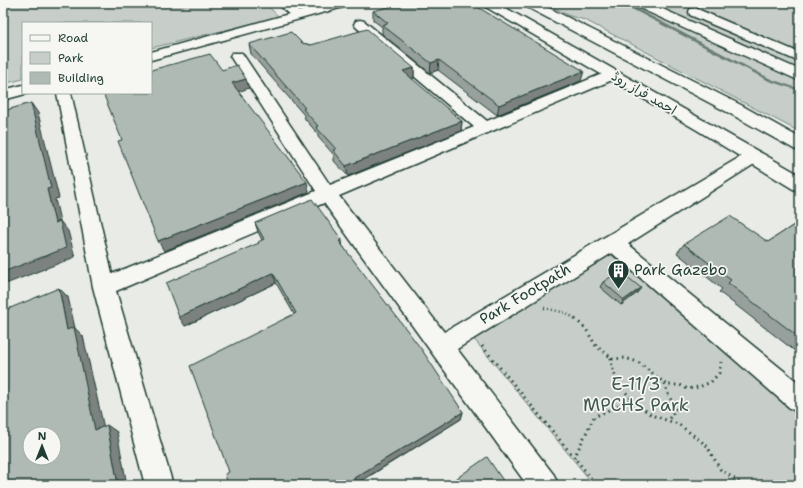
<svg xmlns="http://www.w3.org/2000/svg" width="803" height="488" font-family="'Shantell Sans','Playpen Sans Arabic',sans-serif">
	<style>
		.green { fill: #c7cec9; stroke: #73867e }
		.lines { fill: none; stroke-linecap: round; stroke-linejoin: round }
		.stream { fill: #687c75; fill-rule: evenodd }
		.street-casing { stroke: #1f3d34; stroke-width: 3 }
		.secondary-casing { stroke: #1f3d34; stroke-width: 3 }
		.primary-casing { stroke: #1f3d34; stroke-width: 3 }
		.path-far1 { stroke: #1f3d34; stroke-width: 2.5; stroke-dasharray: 1 3; stroke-linecap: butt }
		.path { stroke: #1f3d34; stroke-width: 3; stroke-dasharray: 1.5 4; stroke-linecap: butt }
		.street { fill: #f6f6f2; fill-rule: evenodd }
		.secondary { fill: #f6f6f2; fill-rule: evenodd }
		.primary { fill: #f6f6f2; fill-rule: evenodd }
		.wall { fill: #97a09c; stroke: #1f3d34 }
		.shaded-wall { fill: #7b827f; stroke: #1f3d34 }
		.building { fill: #b0bab5; stroke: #1f3d34; fill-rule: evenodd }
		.labels { text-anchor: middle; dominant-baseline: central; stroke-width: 3.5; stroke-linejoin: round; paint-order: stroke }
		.far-street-label { font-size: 13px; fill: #1f3d34; stroke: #f6f6f2 }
		.poi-label { font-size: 15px; fill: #1f3d34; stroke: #f6f6f2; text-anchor: start }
		.street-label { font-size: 15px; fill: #1f3d34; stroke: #f6f6f2 }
		.near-park-label { font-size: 18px; fill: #415a52; stroke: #f6f6f2 }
	</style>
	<rect width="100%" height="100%" fill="#e9ebe7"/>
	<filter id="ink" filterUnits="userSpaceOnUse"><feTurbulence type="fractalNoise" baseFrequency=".025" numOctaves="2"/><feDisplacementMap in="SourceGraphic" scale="8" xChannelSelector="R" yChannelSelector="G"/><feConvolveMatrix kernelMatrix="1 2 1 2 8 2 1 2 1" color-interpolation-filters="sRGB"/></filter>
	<g filter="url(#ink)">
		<g class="green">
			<path d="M3,3H265L279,17L151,48V23H23V79L3,84Z"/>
			<path d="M545,3H800V132L585,20L570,16Z"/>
			<path d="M609,253L800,412V485H594L473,338Z"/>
		</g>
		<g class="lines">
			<path class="stream" d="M624,3H628V4L771,79L800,89V91L769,81L626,6Z"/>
			<defs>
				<g id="street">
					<path d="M277,3H290L302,15L300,17H292Z"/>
					<path d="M360,20L364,21L487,121L607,72L612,71L617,72L619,75L617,78L339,196L444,332L747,153L753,152L759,153L761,157L759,161L628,244L800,384V413L791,409L612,253L457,349L554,475L558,485H527L324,203L116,291L173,485H145L93,287L57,93H71L112,274L316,191L230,56L232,53H242L330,185L474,127L356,27L354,24L356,21Z"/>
				</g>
				<g id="secondary">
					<path d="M329,3H349L347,6L151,60V52Z"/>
					<path d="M23,85V93H29L3,100V90Z"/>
				</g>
				<g id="primary">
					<path d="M482,3H497L800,175V191L793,189L697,130L484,6Z"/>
					<path d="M523,3H539L741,105L800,138V151L794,149L729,113L525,6Z"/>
					<path d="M633,3H649L800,70V81L635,6Z"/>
					<path d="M695,8L800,53V62L690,15L689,12L690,9Z"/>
				</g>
			</defs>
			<use href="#street" class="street-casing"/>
			<use href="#secondary" class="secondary-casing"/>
			<use href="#primary" class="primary-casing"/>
			<path class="path-far1" d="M544,308L566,313L577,320"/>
			<g class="path">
				<path d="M575,319L586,329L596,346L613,359L625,358L638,362L667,385H680L688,389L699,387L711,382L719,373L721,362"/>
				<path d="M482,346L597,485"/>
				<path d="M611,358C612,375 620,387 632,399"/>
				<path d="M665,383L667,392L676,409L668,420"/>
				<path d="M574,458L594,417L632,399L651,415L678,424L697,438L707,446L720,469L743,485"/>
			</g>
			<use href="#street" class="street"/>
			<use href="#secondary" class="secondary"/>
			<use href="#primary" class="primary"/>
		</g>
		<g class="wall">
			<path d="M373,11L581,81L497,115L438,70L430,73L382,34V27L373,20Z"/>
			<path d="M302,43L414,68V78L411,79L462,121L461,131L348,176L334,161V155L318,137V134L305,119L304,115L251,54L249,44Z"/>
			<path d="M800,221V355L719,292L722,289L677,253L684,244L768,242Z"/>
			<path d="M255,223L342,245L463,412L461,419L357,484L229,472L294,314L276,283L185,326L262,240L258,232Z"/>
			<path d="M603,282L637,293L621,305L600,287Z"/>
		</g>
		<g class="shaded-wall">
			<path d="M439,60L438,70L430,73L431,63Z"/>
			<path d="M414,68V78L402,81L403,71Z"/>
			<path d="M584,71L581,81L497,115L499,105Z"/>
			<path d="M246,79L249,88L235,93L232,83Z"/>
			<path d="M31,103L38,113L59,198L55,199L60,221L68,231L75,257L3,285V272L55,223L47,189Z"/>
			<path d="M462,121L461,131L348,176L346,166Z"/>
			<path d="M307,182L309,192L164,251L158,241Z"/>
			<path d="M342,240L343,250L339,241Z"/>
			<path d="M273,273L276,283L185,326L179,317Z"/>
			<path d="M59,288L68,297L75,328L83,336L106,437L95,430L67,330Z"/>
			<path d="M641,288L637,293L621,305L624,300Z"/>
			<path d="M463,412L461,419L356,484L354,478Z"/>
			<path d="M107,425L117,432L127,485H118Z"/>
		</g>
		<g class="building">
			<path d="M403,3H471L584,71L499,105L439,60L431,63L382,25L388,23L373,11Z"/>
			<path d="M367,29L414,68L403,71L462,121L346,166L333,150L336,149L316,127L318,126L303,109L305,108L249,44L291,32L302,43L311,45Z"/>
			<path d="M210,54L222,70L237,65L246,79L232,83L307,182L158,241L118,141L122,140L103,93H151V70Z"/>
			<path d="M31,103L51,188L47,189L55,223L60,221L66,248L3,272V111Z"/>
			<path d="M312,199L342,240L339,241L422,350L463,412L354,478L357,485H228L225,474L229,472L190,366L296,313L273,273L179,317L166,283L259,243L258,242L264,239L255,223Z"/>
			<path d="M730,216L768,242L800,221V338L728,283L731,280L684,244Z"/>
			<path d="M620,271L641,288L624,300L603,282Z"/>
			<path d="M59,288L67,330L74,327L95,430L107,425L118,485H3V311ZM30,434H54V458H30Z"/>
			<path d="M487,457L506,485H447Z"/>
		</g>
	</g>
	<defs>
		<symbol id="building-pin" viewBox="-11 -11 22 30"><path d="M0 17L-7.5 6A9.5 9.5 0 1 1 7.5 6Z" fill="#1f3d34" stroke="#f6f6f2"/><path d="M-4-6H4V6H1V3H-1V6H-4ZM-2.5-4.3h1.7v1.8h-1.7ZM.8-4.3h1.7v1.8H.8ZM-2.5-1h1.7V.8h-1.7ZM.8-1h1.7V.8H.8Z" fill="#fff"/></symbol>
	</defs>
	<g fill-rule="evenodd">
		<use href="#building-pin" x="606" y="258" width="25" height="34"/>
	</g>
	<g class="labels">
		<g class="far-street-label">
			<text transform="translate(644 93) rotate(30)">احمد فراز روڈ</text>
		</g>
		<g class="poi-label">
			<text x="634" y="270">Park Gazebo</text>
		</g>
		<g class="street-label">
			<text transform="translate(525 294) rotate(-31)">Park Footpath</text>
		</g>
		<g class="near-park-label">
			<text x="636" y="384">E-11/3<tspan x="636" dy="21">MPCHS Park</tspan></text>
		</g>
	</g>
	<rect width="803" height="488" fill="none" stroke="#f6f6f2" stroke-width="16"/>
	<rect x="8" y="8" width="787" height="472" fill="none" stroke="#1f3d34" stroke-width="1.5" filter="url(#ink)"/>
	<rect x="22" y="22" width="130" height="72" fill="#f6f6f2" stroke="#a0aca6"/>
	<rect x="30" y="35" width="20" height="6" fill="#f6f6f2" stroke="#a0aca6"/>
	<text x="58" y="42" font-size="12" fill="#1f3d34">Road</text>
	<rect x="30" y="52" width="20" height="12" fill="#c7cec9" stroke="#a0aca6"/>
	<text x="58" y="62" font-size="12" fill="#1f3d34">Park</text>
	<rect x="30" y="72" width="20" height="12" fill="#b0bab5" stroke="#a0aca6"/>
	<text x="58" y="82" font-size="12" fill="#1f3d34">Building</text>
	<g transform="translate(42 446)"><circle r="19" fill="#f6f6f2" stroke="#a0aca6"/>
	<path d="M0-3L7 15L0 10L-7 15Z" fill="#1f3d34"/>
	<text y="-6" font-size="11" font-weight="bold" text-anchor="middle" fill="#1f3d34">N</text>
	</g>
</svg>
